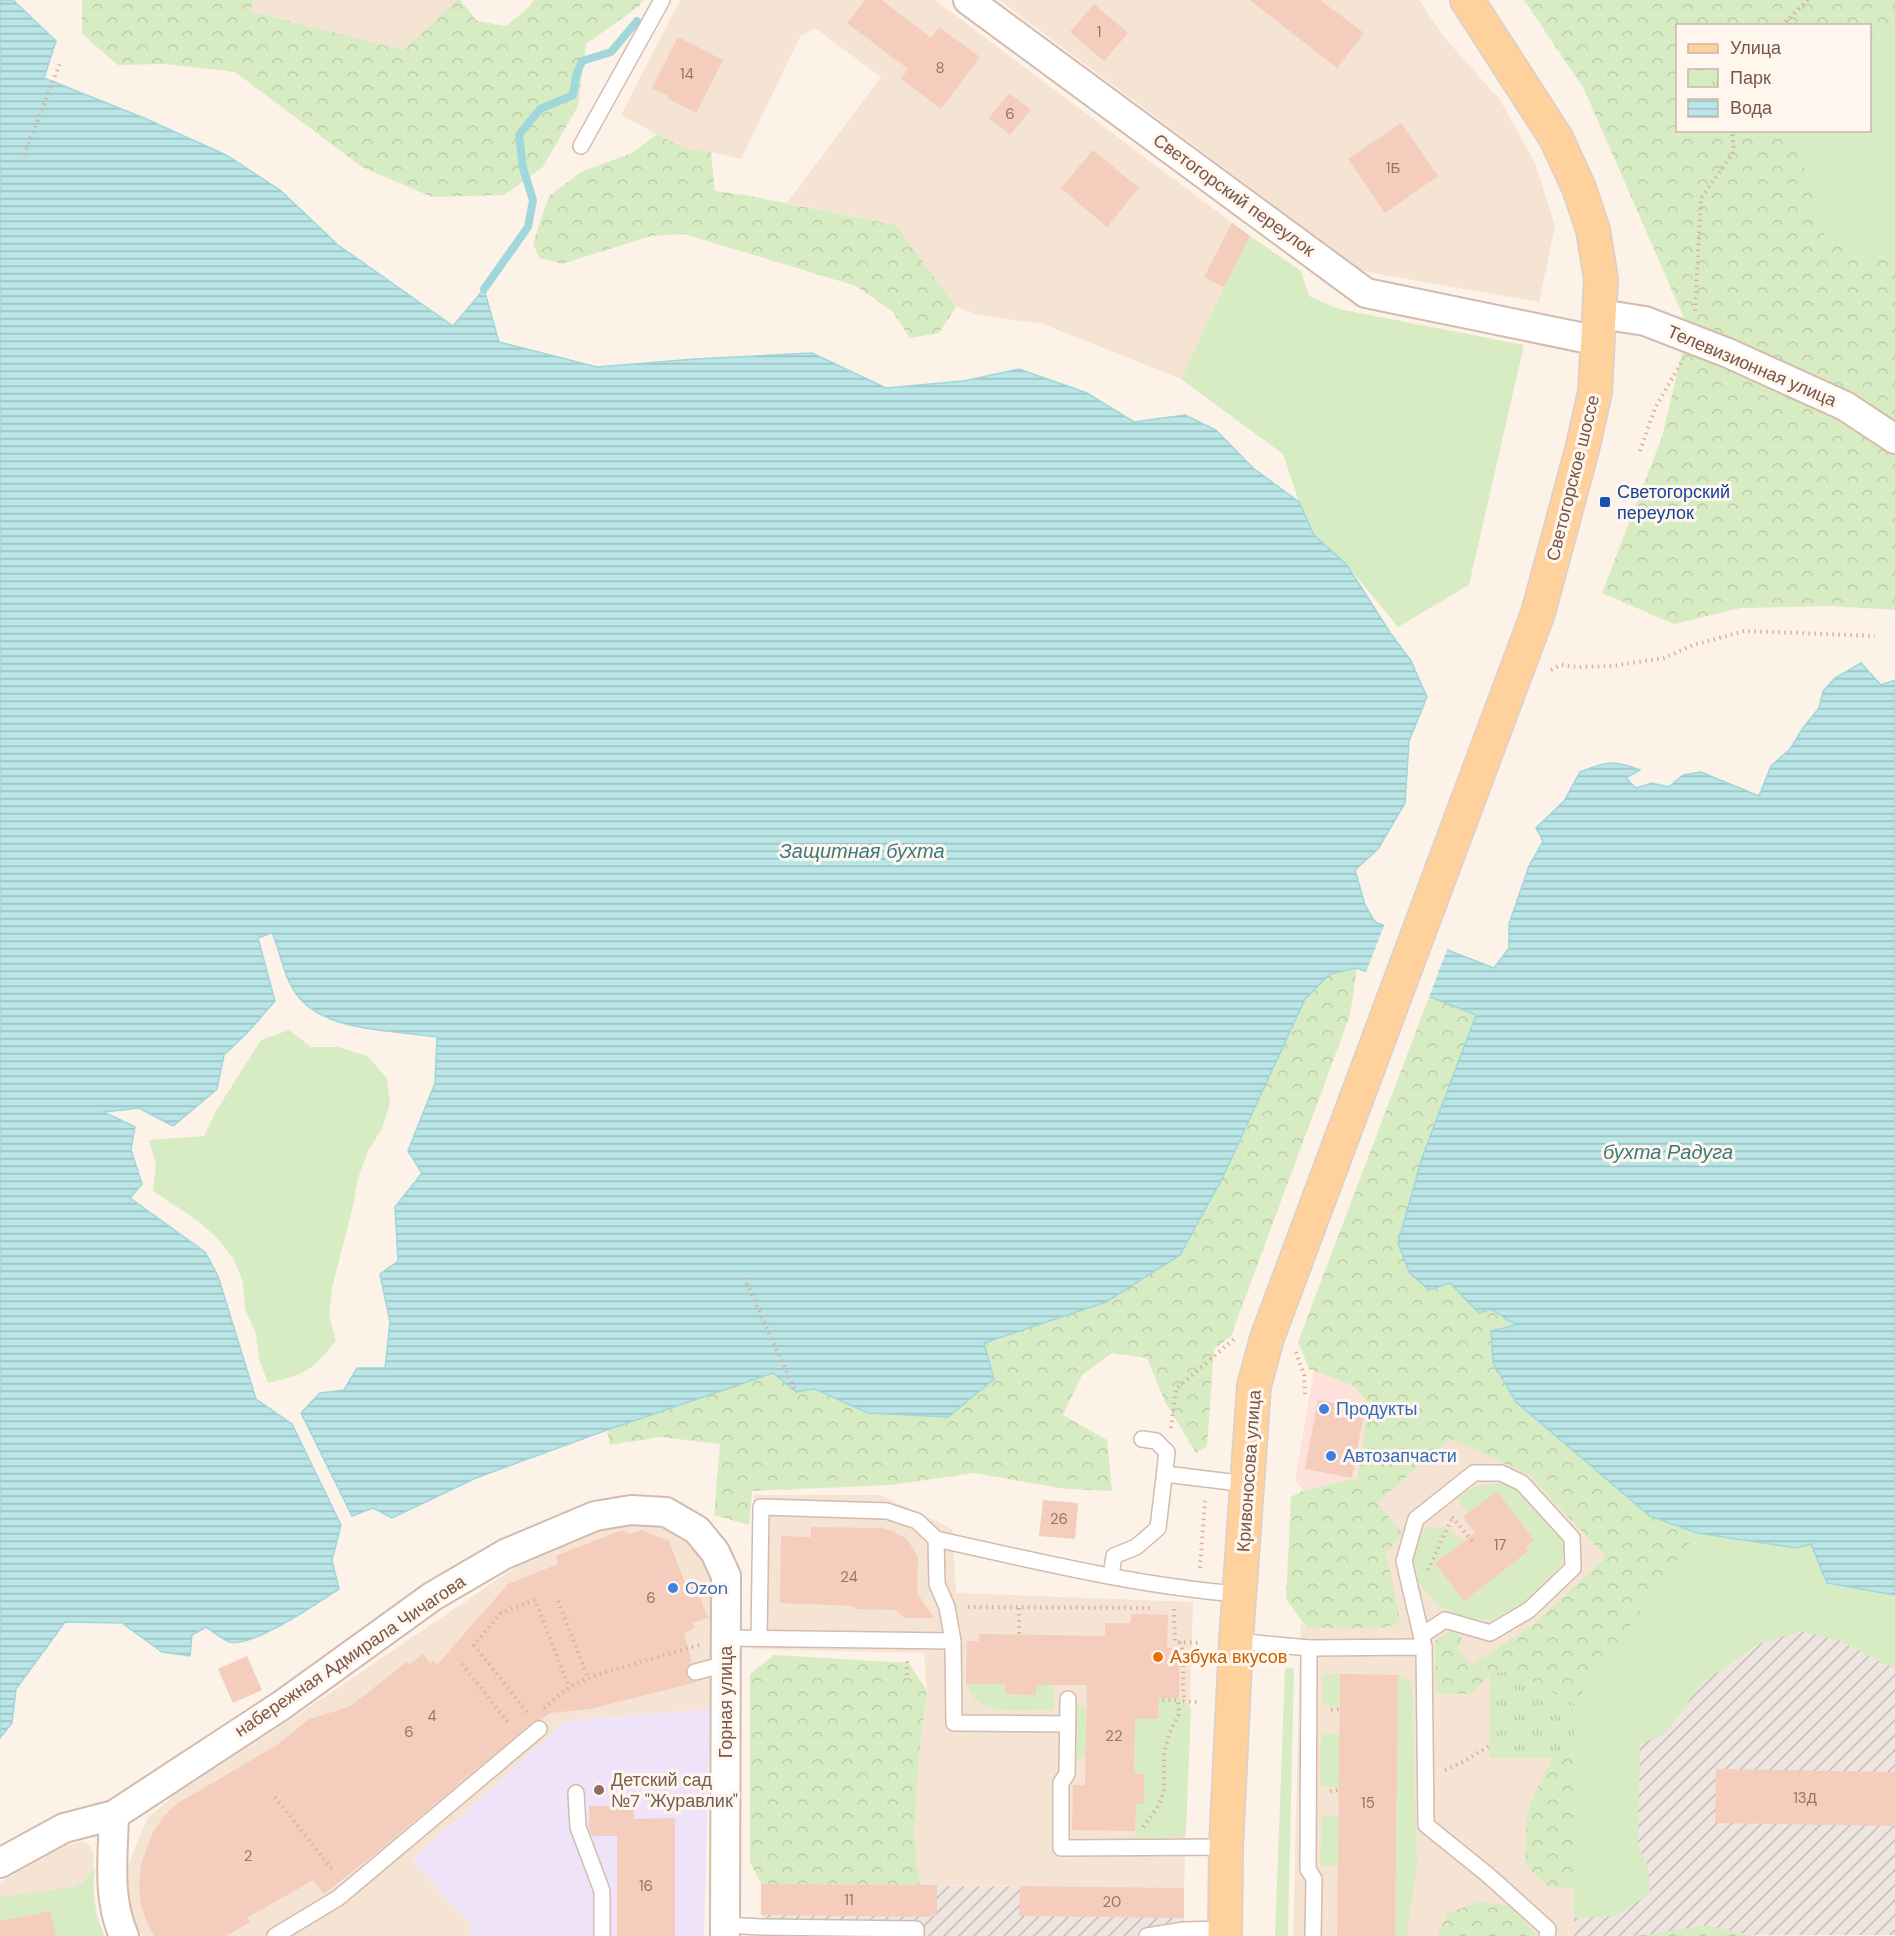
<svg xmlns="http://www.w3.org/2000/svg" width="1895" height="1936" font-family="'DM Sans',sans-serif">
	<style>
		.residential { fill: #f5e3d4 }
		.commercial { fill: #fee1da }
		.industrial { fill: url(#industrial-furrows) }
		.education { fill: #efe3fa }
		.grass { fill: #d8ecc4 }
		.forest { fill: url(#forest-crowns) }
		.park { fill: url(#park-tufts) }
		.water { fill: url(#water-rules); stroke: #9fd7db; stroke-width: 1.5 }
		.pier { fill: #fdf2e7 }
		.lines { fill: none; stroke-linecap: round; stroke-linejoin: round }
		.stream { stroke: #9fd7db; stroke-width: 8 }
		.building { fill: #f4cdbd }
		.lane-casing { stroke: #d3bbae; stroke-width: 18 }
		.street-casing { stroke: #d3bbae; stroke-width: 32 }
		.primary-casing { stroke: #d9d0cc; stroke-width: 36 }
		.path { stroke: #dab09f; stroke-width: 4; stroke-dasharray: 1.5 4.5; stroke-linecap: butt }
		.lane { stroke: #fff; stroke-width: 15 }
		.street { stroke: #fff; stroke-width: 28 }
		.primary { stroke: #fed19d; stroke-width: 33 }
		.transit-dot { fill: #1a4fb4; stroke: #fff7ee; stroke-width: 2 }
		.shop-dot { fill: #3f7fe0; stroke: #fff7ee; stroke-width: 2 }
		.food-dot { fill: #e8710a; stroke: #fff7ee; stroke-width: 2 }
		.education-dot { fill: #8d6e63; stroke: #fff7ee; stroke-width: 2 }
		.labels { text-anchor: middle; dominant-baseline: central; stroke-width: 6; stroke-linejoin: round; paint-order: stroke }
		.number-label { font-size: 15px; fill: #987466 }
		.street-label { font-size: 18px; fill: #795649; stroke: #fff7ee }
		.transit-label { font-size: 18px; fill: #164399; stroke: #fff7ee; text-anchor: start }
		.shop-label { font-size: 18px; fill: #366cbe; stroke: #fff7ee; text-anchor: start }
		.food-label { font-size: 18px; fill: #c56008; stroke: #fff7ee; text-anchor: start }
		.education-label { font-size: 18px; fill: #785e54; stroke: #fff7ee; text-anchor: start }
		.water-label { font-size: 20px; font-style: italic; fill: #3c7a7e; stroke: #fff7ee }
	</style>
	<defs>
		<pattern id="industrial-furrows" width="10" height="10" patternUnits="userSpaceOnUse" patternTransform="scale(1.5)"><rect width="10" height="10" fill="#eee5e0"/><path d="M-1 1l2-2M0 10L10 0M9 11l2-2" fill="none" stroke="#c6bcb8"/></pattern>
		<pattern id="forest-crowns" width="20" height="18" patternUnits="userSpaceOnUse" patternTransform="scale(1.5)"><rect width="20" height="18" fill="#d8ecc4"/><path d="M2 6a3 3 0 1 1 6 0M12 15a3 3 0 1 1 6 0" fill="none" stroke="#bdccaa"/></pattern>
		<pattern id="park-tufts" width="24" height="20" patternUnits="userSpaceOnUse" patternTransform="scale(1.5)"><rect width="24" height="20" fill="#d8ecc4"/><path d="M3 7l-1-3M5 7V3M7 7l1-3M15 17l-1-3M17 17v-4M19 17l1-3" fill="none" stroke="#bdccaa"/></pattern>
		<pattern id="water-rules" width="6" height="5" patternUnits="userSpaceOnUse" patternTransform="scale(1.5)"><rect width="6" height="5" fill="#bae6e8"/><path d="M0 2.5h6" fill="none" stroke="#9cbdbe"/></pattern>
	</defs>
	<rect width="100%" height="100%" fill="#fdf2e7"/>
	<g class="residential">
		<path d="M254,0H457L403,50L250,11Z"/>
		<path d="M680,0H935L1250,236L1224,287L1181,379L1043,324L979,315L956,307L896,225L787,203L881,77L815,28L800,37L741,159L711,152L685,149L621,115Z"/>
		<path d="M999,0H1419L1443,36L1500,100L1535,163L1555,226L1539,302L1362,271Z"/>
		<path d="M1450,1439L1528,1474L1606,1557L1530,1627L1513,1671L1574,1704V1936H1293L1301,1623L1307,1628L1400,1538L1398,1527L1377,1503Z"/>
		<path d="M754,1495H880L952,1529L956,1593L1193,1602L1184,1888L920,1885L914,1838L919,1754L927,1691L924,1653L753,1649Z"/>
		<path d="M643,1523L675,1529L702,1554L717,1588L710,1709L566,1721L412,1860L471,1925V1936H143L133,1923L125,1898L127,1868L147,1819L174,1795L289,1721L516,1567L606,1526Z"/>
		<path d="M82,1841L91,1847L94,1856L92,1884L97,1915L104,1936H0V1882L65,1846Z"/>
	</g>
	<path class="commercial" d="M1314,1371L1354,1386L1368,1404L1357,1478L1304,1490L1295,1480Z"/>
	<g class="industrial">
		<path d="M1697,1533L1827,1583L1895,1595V1935L1574,1936V1704Z"/>
		<path d="M761,1884L1184,1888V1936H761Z"/>
	</g>
	<path class="education" d="M710,1709L704,1936H471V1925L412,1860L566,1721Z"/>
	<g class="grass">
		<path d="M1895,15V261L1827,242L1794,131L1870,130V46L1876,41Z"/>
		<path d="M1250,236L1301,271L1309,296L1339,309L1524,345L1469,585L1398,627L1347,565L1314,535L1299,502L1283,454L1181,379L1224,287Z"/>
		<path d="M289,1030L311,1047H338L367,1056L387,1078L390,1104L382,1128L368,1151L358,1178L353,1206L332,1288L329,1315L336,1341C312,1371 304,1375 268,1383L259,1359L256,1334L245,1309L243,1282L233,1258L216,1237L197,1220L153,1191L156,1165L149,1140L204,1136L216,1111L261,1040Z"/>
		<path d="M1505,1482L1517,1489L1560,1537L1564,1551L1560,1565L1524,1602L1492,1620L1470,1619L1440,1607L1417,1581L1412,1562L1416,1543L1427,1528L1444,1527L1464,1541L1436,1563L1464,1601L1529,1552L1525,1547L1534,1540L1497,1491L1468,1513L1460,1504L1459,1497L1473,1487Z"/>
		<path d="M1697,1533L1796,1548L1811,1544L1827,1583L1895,1595V1669L1838,1640L1801,1631L1757,1645L1702,1683L1665,1734L1640,1744L1638,1847L1648,1865L1650,1894L1614,1916L1574,1918V1704L1617,1619Z"/>
		<path d="M1285,1668H1294L1288,1936H1275Z"/>
		<path d="M1340,1674V1706L1322,1705L1323,1675Z"/>
		<path d="M1398,1675L1409,1680L1412,1687L1417,1863L1407,1936H1395Z"/>
		<path d="M966,1684H1005L1006,1694L1036,1695V1685H1054V1709C1029,1709 991,1717 973,1697C970,1693 968,1688 966,1684Z"/>
		<path d="M1159,1698H1179L1191,1710L1186,1830L1183,1837L1135,1838L1136,1804L1144,1774H1134L1135,1719H1158Z"/>
		<path d="M1075,1705L1086,1706V1723L1093,1724L1086,1755L1073,1762Z"/>
		<path d="M1321,1733L1340,1734L1339,1787L1320,1786Z"/>
		<path d="M1322,1816H1339L1338,1865L1320,1866Z"/>
		<path d="M95,1867C91,1891 95,1914 104,1936H56L50,1911L12,1919L0,1931V1897L74,1887L84,1881Z"/>
	</g>
	<g class="forest">
		<path d="M82,0H254L250,11L403,50L457,0H460L477,21L506,26L527,9L534,0H643L639,6L586,44L578,106L543,167L504,195L432,197L362,167L235,72L166,64L118,65L82,34Z"/>
		<path d="M1524,0H1895V15L1876,41L1870,46V26H1678V130L1794,131L1827,242L1895,261V610L1831,606L1741,608L1674,624L1602,593L1662,437L1688,327L1584,89Z"/>
		<path d="M657,134L685,149L711,152L715,191L745,195L896,225L956,307L939,333L910,338L892,311L856,286L684,234L651,236L562,264L539,258L533,243L549,196L581,172L632,153Z"/>
		<path d="M1357,968L1350,1015L1231,1336L1214,1349L1207,1446L1196,1453L1165,1402L1147,1358L1112,1353L1082,1375L1063,1415L1107,1440L1112,1491L1066,1489L973,1473L892,1485L752,1491L749,1525L714,1515L720,1444L661,1437L610,1445L607,1430L773,1373L796,1392L815,1389L868,1413L984,1343L1106,1302L1222,1179L1305,999L1330,974Z"/>
		<path d="M1429,997L1476,1014L1422,1158L1398,1243L1409,1272L1450,1283L1479,1313L1491,1309L1517,1326L1492,1331L1650,1516L1697,1533L1574,1704L1513,1671L1490,1674L1471,1694L1436,1693L1435,1641L1451,1630C1458,1631 1461,1635 1462,1641L1458,1648L1471,1665L1530,1627L1606,1557L1528,1474L1450,1439L1377,1503L1402,1532L1400,1538L1386,1552L1400,1619L1395,1625L1382,1628H1307L1286,1599L1291,1497L1304,1490L1357,1478L1368,1404L1354,1386L1309,1369L1298,1342Z"/>
		<path d="M774,1655L909,1663L927,1691L919,1754L914,1838L920,1885L761,1884L750,1862V1674Z"/>
		<path d="M1553,1758H1574V1889L1547,1886L1525,1865L1527,1814L1536,1790Z"/>
		<path d="M1480,1901L1513,1907L1537,1936H1437L1447,1914Z"/>
		<path d="M1702,1926H1710L1755,1936H1636Z"/>
	</g>
	<path class="park" d="M1513,1671L1574,1704V1758H1489L1490,1674Z"/>
	<path class="water" d="M0,0H13L56,41L44,78L144,118L226,155L280,190L338,245L453,326L484,289L499,342L597,367L695,359L812,353L886,388L963,381L1019,369L1087,393L1134,422L1185,415L1216,430L1253,468L1299,502L1314,535L1347,565L1391,634L1411,661L1427,697L1409,741L1405,803L1378,849L1355,870L1365,905L1375,922L1494,968L1509,948V924L1529,866L1543,841L1536,828L1564,801L1580,772C1606,761 1614,760 1640,770L1626,778L1636,788L1652,783L1669,787L1683,775L1701,772L1759,796L1771,766L1790,749L1803,728L1819,708L1823,691L1835,678L1861,663L1881,685L1895,680V1595L1827,1583L1811,1544L1796,1548L1697,1533L1650,1516L1516,1402L1493,1362L1491,1331L1516,1325L1491,1309L1479,1313L1450,1283L1429,1290L1409,1272L1398,1243L1422,1158L1476,1015L1357,968L1330,974L1305,999L1222,1179L1180,1255L1106,1302L984,1343L994,1379L948,1417L868,1413L815,1389L796,1392L773,1373L607,1430L476,1478L392,1518L373,1508L352,1516L301,1413L320,1393L344,1390L357,1368H385L390,1322L380,1274L398,1261L395,1207L422,1173L408,1151L435,1083L437,1037C392,1029 320,1034 293,989C283,974 280,950 272,933L258,938L275,1001L247,1033L224,1055L217,1089L173,1126L139,1108L104,1112L135,1127L131,1150L142,1184L130,1198L205,1252L218,1276L256,1399L292,1424L341,1525L332,1560L339,1589C317,1603 253,1648 230,1642C222,1640 213,1631 206,1627L192,1635L190,1656L162,1652L122,1623L65,1622L16,1689L12,1723L0,1738Z"/>
	<path class="pier" d="M1385,923L1448,947L1428,1000L1365,975Z"/>
	<g class="lines">
		<path class="stream" d="M484,289L528,227L533,200L523,168L519,135L540,109L573,95L576,76L582,61L611,52L637,21"/>
	</g>
	<g class="building">
		<path d="M865,0H882L931,38L939,27L980,57L941,109L901,79L908,69L847,23Z"/>
		<path d="M1250,0H1320L1364,33L1337,68Z"/>
		<path d="M1094,4L1128,33L1104,61L1070,32Z"/>
		<path d="M678,37L723,60L696,113L667,98L668,96L652,88Z"/>
		<path d="M1009,93L1031,110L1010,135L989,118Z"/>
		<path d="M1401,123L1438,176L1385,213L1348,159Z"/>
		<path d="M1093,150L1139,188L1107,227L1061,188Z"/>
		<path d="M1232,223L1250,236L1224,287L1204,277Z"/>
		<path d="M1318,1400L1365,1408L1352,1478L1305,1469Z"/>
		<path d="M1497,1491L1534,1540L1525,1547L1529,1551L1464,1601L1435,1563L1475,1533L1463,1517Z"/>
		<path d="M1043,1500L1078,1503L1075,1539L1039,1536Z"/>
		<path d="M811,1527L881,1528L892,1531L905,1538L913,1548L918,1558L917,1593L934,1618H904L896,1610L855,1609V1606L780,1603L781,1536L811,1537Z"/>
		<path d="M622,1530L631,1534L641,1530L669,1541L687,1588L695,1584L708,1618L693,1623L695,1628L684,1633L692,1663L686,1669V1675L688,1679L697,1682L590,1709L550,1713L541,1720L533,1722L377,1852L324,1894L313,1880L247,1918L250,1922L226,1936H154L148,1925L141,1906L139,1885L141,1864L153,1832L163,1817L175,1805L277,1745L309,1719L349,1707L407,1662L409,1665L423,1654L430,1663L433,1661L437,1665L508,1584L558,1564L556,1556Z"/>
		<path d="M1131,1614L1168,1615L1167,1648H1180L1179,1698H1159L1158,1719H1135L1134,1774H1144V1804H1136L1135,1831L1072,1830L1073,1785H1085L1087,1685H1036V1695L1005,1694V1684H966L967,1641H979V1634L1105,1636V1623H1131Z"/>
		<path d="M247,1656L262,1690L233,1703L218,1669Z"/>
		<path d="M1340,1674L1398,1675L1395,1936H1337Z"/>
		<path d="M1716,1769L1895,1772V1826L1715,1823Z"/>
		<path d="M589,1806H634V1819L675,1818V1936H617V1836H592L589,1827Z"/>
		<path d="M761,1884L937,1885V1917L761,1915Z"/>
		<path d="M1020,1886L1184,1888V1918L1019,1916Z"/>
		<path d="M50,1911L56,1936H0V1921Z"/>
	</g>
	<g class="lines">
		<defs>
			<g id="lane">
				<path d="M581,146L662,0"/>
				<path d="M1165,1474L1247,1484"/>
				<path d="M936,1539L937,1584L947,1607L953,1641L954,1723L1068,1724"/>
				<path d="M1111,1576L1114,1556L1136,1547L1158,1528L1167,1452L1156,1441L1142,1439"/>
				<path d="M1422,1635L1445,1620L1490,1633L1529,1610L1573,1568L1572,1538L1522,1483L1501,1473H1474L1416,1519L1404,1561L1424,1647"/>
				<path d="M726,1638L953,1641"/>
				<path d="M759,1638L761,1507L887,1511L917,1521L936,1539C1036,1561 1137,1586 1239,1594"/>
				<path d="M1236,1641L1309,1648L1424,1647L1426,1825L1488,1875L1548,1929L1547,1936"/>
				<path d="M1309,1648L1308,1869L1314,1879L1313,1936"/>
				<path d="M695,1672L726,1664"/>
				<path d="M1068,1699L1067,1774L1061,1783V1848L1226,1847"/>
				<path d="M576,1793L578,1827L602,1891V1936"/>
				<path d="M725,1925L761,1927L916,1929V1936"/>
				<path d="M275,1936L338,1898L539,1729"/>
				<path d="M1147,1936L1184,1930L1225,1929"/>
			</g>
			<g id="street">
				<path d="M968,0L1366,293L1599,341"/>
				<path d="M1600,314L1645,321L1728,353L1845,406L1895,439"/>
				<path d="M114,1815C113,1856 107,1898 124,1936"/>
				<path d="M0,1863L64,1828L114,1815L282,1705L433,1596L505,1554L595,1516L631,1510L666,1512L697,1530L715,1552L726,1576L725,1936"/>
			</g>
			<path id="primary" d="M1225,1936L1226,1847L1236,1641L1254,1386L1267,1338L1538,613L1582,450L1595,392L1601,279L1593,230L1579,188L1556,138L1467,0"/>
		</defs>
		<use href="#lane" class="lane-casing"/>
		<use href="#street" class="street-casing"/>
		<use href="#primary" class="primary-casing"/>
		<g class="path">
			<path d="M1781,26L1808,0"/>
			<path d="M24,155L60,63"/>
			<path d="M1695,311L1701,198L1734,152L1732,130"/>
			<path d="M1640,451L1655,408L1681,363"/>
			<path d="M1551,670L1561,665L1579,667L1612,666L1664,658L1693,645L1745,631L1875,636"/>
			<path d="M744,1278L796,1392"/>
			<path d="M1296,1352L1304,1375L1305,1394"/>
			<path d="M1171,1428L1176,1389L1234,1339"/>
			<path d="M1452,1517L1475,1544"/>
			<path d="M1200,1568L1205,1501"/>
			<path d="M1428,1570L1451,1520"/>
			<path d="M558,1601L588,1678"/>
			<path d="M968,1607L1153,1608"/>
			<path d="M1019,1608V1634"/>
			<path d="M1174,1609L1175,1642L1200,1643"/>
			<path d="M1180,1642C1187,1660 1180,1681 1185,1701"/>
			<path d="M462,1664L510,1725"/>
			<path d="M907,1675V1660"/>
			<path d="M1183,1701L1197,1702"/>
			<path d="M544,1708L569,1687L596,1675L699,1645"/>
			<path d="M1331,1710L1340,1709"/>
			<path d="M527,1712L474,1645L501,1613L535,1600L569,1687"/>
			<path d="M1445,1770L1463,1762L1489,1746"/>
			<path d="M1330,1791L1339,1790"/>
			<path d="M275,1797L334,1872"/>
			<path d="M1143,1827L1159,1805L1164,1790V1752L1170,1732L1179,1714L1178,1700H1159"/>
		</g>
		<use href="#lane" class="lane"/>
		<use href="#street" class="street"/>
		<use href="#primary" class="primary"/>
	</g>
	<rect class="transit-dot" x="1599" y="496" width="12" height="12" rx="3"/>
	<g class="shop-dot">
		<circle cx="1324" cy="1409" r="6"/>
		<circle cx="1331" cy="1456" r="6"/>
		<circle cx="673" cy="1588" r="6"/>
	</g>
	<circle class="food-dot" cx="1158" cy="1657" r="6"/>
	<circle class="education-dot" cx="599" cy="1790" r="6"/>
	<g class="labels">
		<g class="number-label">
			<text x="1099" y="32">1</text>
			<text x="940" y="68">8</text>
			<text x="687" y="74">14</text>
			<text x="1010" y="114">6</text>
			<text x="1393" y="168">1Б</text>
			<text x="1059" y="1519">26</text>
			<text x="1500" y="1545">17</text>
			<text x="849" y="1577">24</text>
			<text x="651" y="1598">6</text>
			<text x="432" y="1716">4</text>
			<text x="409" y="1732">6</text>
			<text x="1114" y="1736">22</text>
			<text x="1805" y="1798">13Д</text>
			<text x="1368" y="1803">15</text>
			<text x="248" y="1856">2</text>
			<text x="646" y="1886">16</text>
			<text x="849" y="1900">11</text>
			<text x="1112" y="1902">20</text>
		</g>
		<g class="street-label">
			<text transform="translate(1234 195) rotate(36)">Светогорский переулок</text>
			<text transform="translate(1752 366) rotate(23)">Телевизионная улица</text>
			<text transform="translate(1573 478) rotate(-76)">Светогорское шоссе</text>
			<text transform="translate(1249 1471) rotate(-86)">Кривоносова улица</text>
			<text transform="translate(350 1656) rotate(-34)">набережная Адмирала Чичагова</text>
			<text transform="translate(726 1702) rotate(-90)">Горная улица</text>
		</g>
		<g class="transit-label">
			<text x="1617" y="492">Светогорский<tspan x="1617" dy="21">переулок</tspan></text>
		</g>
		<g class="shop-label">
			<text x="1336" y="1409">Продукты</text>
			<text x="1343" y="1456">Автозапчасти</text>
			<text x="685" y="1588">Ozon</text>
		</g>
		<g class="food-label">
			<text x="1170" y="1657">Азбука вкусов</text>
		</g>
		<g class="education-label">
			<text x="611" y="1780">Детский сад<tspan x="611" dy="21">№7 "Журавлик"</tspan></text>
		</g>
		<g class="water-label">
			<text x="862" y="851">Защитная бухта</text>
			<text x="1668" y="1152">бухта Радуга</text>
		</g>
	</g>
	<rect x="1676" y="24" width="195" height="108" fill="#fff7ee" stroke="#c9b7ac" stroke-width="1.5"/>
	<rect x="1688" y="44" width="30" height="9" fill="#fed19d" stroke="#c9b7ac" stroke-width="1.5"/>
	<text x="1730" y="54" font-size="18" fill="#795649">Улица</text>
	<rect x="1688" y="69" width="30" height="18" fill="url(#park-tufts)" stroke="#c9b7ac" stroke-width="1.5"/>
	<text x="1730" y="84" font-size="18" fill="#795649">Парк</text>
	<rect x="1688" y="99" width="30" height="18" fill="url(#water-rules)" stroke="#c9b7ac" stroke-width="1.5"/>
	<text x="1730" y="114" font-size="18" fill="#795649">Вода</text>
</svg>
